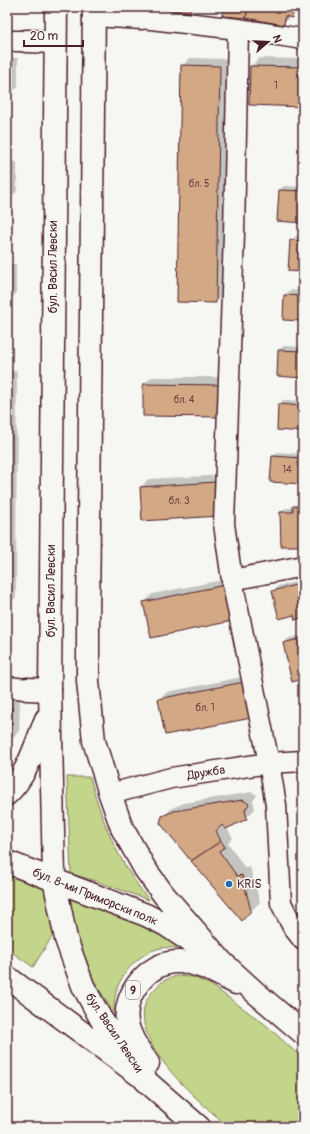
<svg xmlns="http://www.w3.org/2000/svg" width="310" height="1134" font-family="Pangolin,sans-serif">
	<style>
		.green { fill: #c2d58a; stroke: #867a5a }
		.shadow { fill: #0003 }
		.building { fill: #d3a985; stroke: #4a1f2b }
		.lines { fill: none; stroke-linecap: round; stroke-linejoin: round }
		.minor-casing { stroke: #4a1f2b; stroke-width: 23 }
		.major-casing { stroke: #4a1f2b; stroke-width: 25 }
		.highway-casing { stroke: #4a1f2b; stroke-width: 25 }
		.minor { stroke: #f6f6f2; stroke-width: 20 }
		.major { stroke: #f6f6f2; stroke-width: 22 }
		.highway { stroke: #f6f6f2; stroke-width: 22 }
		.poi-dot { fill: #1f6fb2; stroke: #f6f6f2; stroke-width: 1.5 }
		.labels { text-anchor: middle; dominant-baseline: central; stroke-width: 3; stroke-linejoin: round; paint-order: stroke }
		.number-label { font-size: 10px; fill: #6c4242 }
		.shield { fill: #f6f6f2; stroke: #7e6067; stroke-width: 1 }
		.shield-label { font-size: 11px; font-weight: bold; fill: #4a1f2b }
		.street-label { font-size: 12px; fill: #4a1f2b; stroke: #f6f6f2 }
		.poi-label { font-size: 12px; fill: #4a1f2b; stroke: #f6f6f2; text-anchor: start }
	</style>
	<rect width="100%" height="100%" fill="#f6f6f2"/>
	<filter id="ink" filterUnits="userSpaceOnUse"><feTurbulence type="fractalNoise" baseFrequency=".025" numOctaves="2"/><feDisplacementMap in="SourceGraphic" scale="8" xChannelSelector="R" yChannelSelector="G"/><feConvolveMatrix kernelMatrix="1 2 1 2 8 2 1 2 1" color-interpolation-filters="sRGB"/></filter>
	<g filter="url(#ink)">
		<g class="green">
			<path d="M67,777H90C103,825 118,861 149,900L96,881L71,874Z"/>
			<path d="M7,875L46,889L53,935L33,967L7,949Z"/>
			<path d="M69,898C82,902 95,904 108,909C134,919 160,933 183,949C176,948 167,947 161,948C140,952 121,973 116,992C114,999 114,1007 114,1014L91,976L75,932Z"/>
			<path d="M176,976L193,977L211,985L266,1025L303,1059V1127H229C200,1102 115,1033 153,991C156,988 159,984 162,982C166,979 171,978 176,976Z"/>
		</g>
		<g class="shadow">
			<path d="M224,7H297L296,12L292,17L289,16L288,19L284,23Z"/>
			<path d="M7,57L18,58V87L10,94H7Z"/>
			<path d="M190,58L227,59L224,294L216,302L182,66Z"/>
			<path d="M260,58L303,59V106L251,66Z"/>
			<path d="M7,162H17V191L9,199H7Z"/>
			<path d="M284,186L303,187V222L280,190Z"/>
			<path d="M296,236H303V271L291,240Z"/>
			<path d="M7,264H16V294L8,301H7Z"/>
			<path d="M290,290L303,291V320L284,319L285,295Z"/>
			<path d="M284,346L303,347V377L279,350Z"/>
			<path d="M7,371H17L16,597L8,606Z"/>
			<path d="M152,377H232L224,416L144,384Z"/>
			<path d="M283,400L303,401V431L279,405Z"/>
			<path d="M278,452L303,454V483L273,456Z"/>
			<path d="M224,475L226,508L143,520L141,487L148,479Z"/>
			<path d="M299,502H303V545L281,512L286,508H294Z"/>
			<path d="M232,578L240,612L145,602L152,594Z"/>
			<path d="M303,580V616L295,614L273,591L278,586Z"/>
			<path d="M303,635V678L284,643L289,638Z"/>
			<path d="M252,675L258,709L159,699L167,692Z"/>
			<path d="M7,698L20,699L19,731L10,740H7Z"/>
			<path d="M252,792L257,795L253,801L255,809L246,818L227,828L233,838L228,843L245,868L250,867L260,902L242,920L163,817L172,808L184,803Z"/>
		</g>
		<g class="building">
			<path d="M153,7H191V11Z"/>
			<path d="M223,7H248L246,18L222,16Z"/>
			<path d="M248,7H294L292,18L285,16L284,25L246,18Z"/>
			<rect x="7" y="65" width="4" height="30"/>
			<path d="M181,65L220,66L216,303L177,302Z"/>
			<path d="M250,66L303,67V107L249,105Z"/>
			<path d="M7,169H10L9,200H7Z"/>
			<path d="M279,190L303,191V223L277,221Z"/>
			<path d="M290,240L303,241V272L288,271Z"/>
			<rect x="7" y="272" width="2" height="30"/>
			<path d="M284,295L303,296V321L283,320Z"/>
			<path d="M278,350L303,351V378L277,376Z"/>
			<path d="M7,380H9L8,607H7Z"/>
			<path d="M143,384L225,385L224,417L143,416Z"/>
			<path d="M278,404L303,406V432L277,430Z"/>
			<path d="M272,456L303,458V484L270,482Z"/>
			<path d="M216,482L219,516L142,521L140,487Z"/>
			<path d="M293,506H303V546H281L280,512H293Z"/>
			<path d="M303,583V617L295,620L294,615L279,619L272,591Z"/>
			<path d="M225,585L232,621L151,638L143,602Z"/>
			<path d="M303,638V679L292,682L283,643Z"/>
			<path d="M244,682L251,718L165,735L158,699Z"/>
			<path d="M7,707L12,708L10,741H7Z"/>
			<path d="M243,800L249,804L245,810L247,819L226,829L222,825L216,831L221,841L191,861L160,823L162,816L174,811Z"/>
			<path d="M221,841L225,847L219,851L237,876L242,875L251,911L242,921L191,861Z"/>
		</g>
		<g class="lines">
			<defs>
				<g id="minor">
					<path d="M142,18L238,29L303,39"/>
					<path d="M238,29L234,234L224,524L232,580L269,763L276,805L281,903L293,927L303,940"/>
					<path d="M7,41H26"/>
					<path d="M232,580L303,566"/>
					<path d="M7,687L27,689"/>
					<path d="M110,794L171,778L269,763L303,761"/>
				</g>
				<g id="major">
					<path d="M7,862L146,915L166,925L214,957"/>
					<path d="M7,977L139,1075"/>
				</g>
				<g id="highway">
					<path d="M56,7L50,690L54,879L66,939L83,986L101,1019L122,1049L146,1081L199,1127"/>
					<path d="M94,7L88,621V681L94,741L110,794L122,828L135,851L145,869L164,895L222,962L256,993L303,1033"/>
					<path d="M94,15L142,18"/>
					<path d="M26,41L55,42"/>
					<path d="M27,689L50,690"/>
					<path d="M7,794C27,776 36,744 46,719"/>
					<path d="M148,1063C140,1052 129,1036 127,1022C123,995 147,963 176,962C197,961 218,974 236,983"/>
				</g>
			</defs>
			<use href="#minor" class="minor-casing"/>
			<use href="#major" class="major-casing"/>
			<use href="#highway" class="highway-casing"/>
			<use href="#minor" class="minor"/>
			<use href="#major" class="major"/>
			<use href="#highway" class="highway"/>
		</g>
	</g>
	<circle class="poi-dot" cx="229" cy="884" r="4"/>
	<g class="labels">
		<g class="number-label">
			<text x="276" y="86">1</text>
			<text x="199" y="184">бл. 5</text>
			<text x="184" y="400">бл. 4</text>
			<text x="287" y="470">14</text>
			<text x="179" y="501">бл. 3</text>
			<text x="205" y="708">бл. 1</text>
		</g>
		<rect class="shield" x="126" y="981" width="14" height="18" rx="3"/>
		<g class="shield-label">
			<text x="133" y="990">9</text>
		</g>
		<g class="street-label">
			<text transform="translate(53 267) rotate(-90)">бул. Васил Левски</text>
			<text transform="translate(51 591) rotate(-90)">бул. Васил Левски</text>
			<text transform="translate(206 773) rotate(-9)">Дружба</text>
			<text transform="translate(95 897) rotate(22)">бул. 8-ми Приморски полк</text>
			<text transform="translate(114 1033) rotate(56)">бул. Васил Левски</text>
		</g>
		<g class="poi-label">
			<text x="237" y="884">KRIS</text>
		</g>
	</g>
	<rect width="310" height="1134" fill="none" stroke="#f6f6f2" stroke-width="24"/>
	<rect x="12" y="12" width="286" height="1110" fill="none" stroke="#4a1f2b" stroke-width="1.5" filter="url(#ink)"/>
	<g transform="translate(268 42) rotate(71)" stroke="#f6f6f2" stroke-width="3" paint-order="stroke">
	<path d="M0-3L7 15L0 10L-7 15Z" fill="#4a1f2b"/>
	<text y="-6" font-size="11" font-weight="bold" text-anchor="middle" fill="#4a1f2b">N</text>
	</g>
	<path d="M24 40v6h59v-6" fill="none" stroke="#4a1f2b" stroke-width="2"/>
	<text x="30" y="40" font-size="12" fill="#4a1f2b" stroke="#f6f6f2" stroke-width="3" paint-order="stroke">20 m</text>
</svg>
